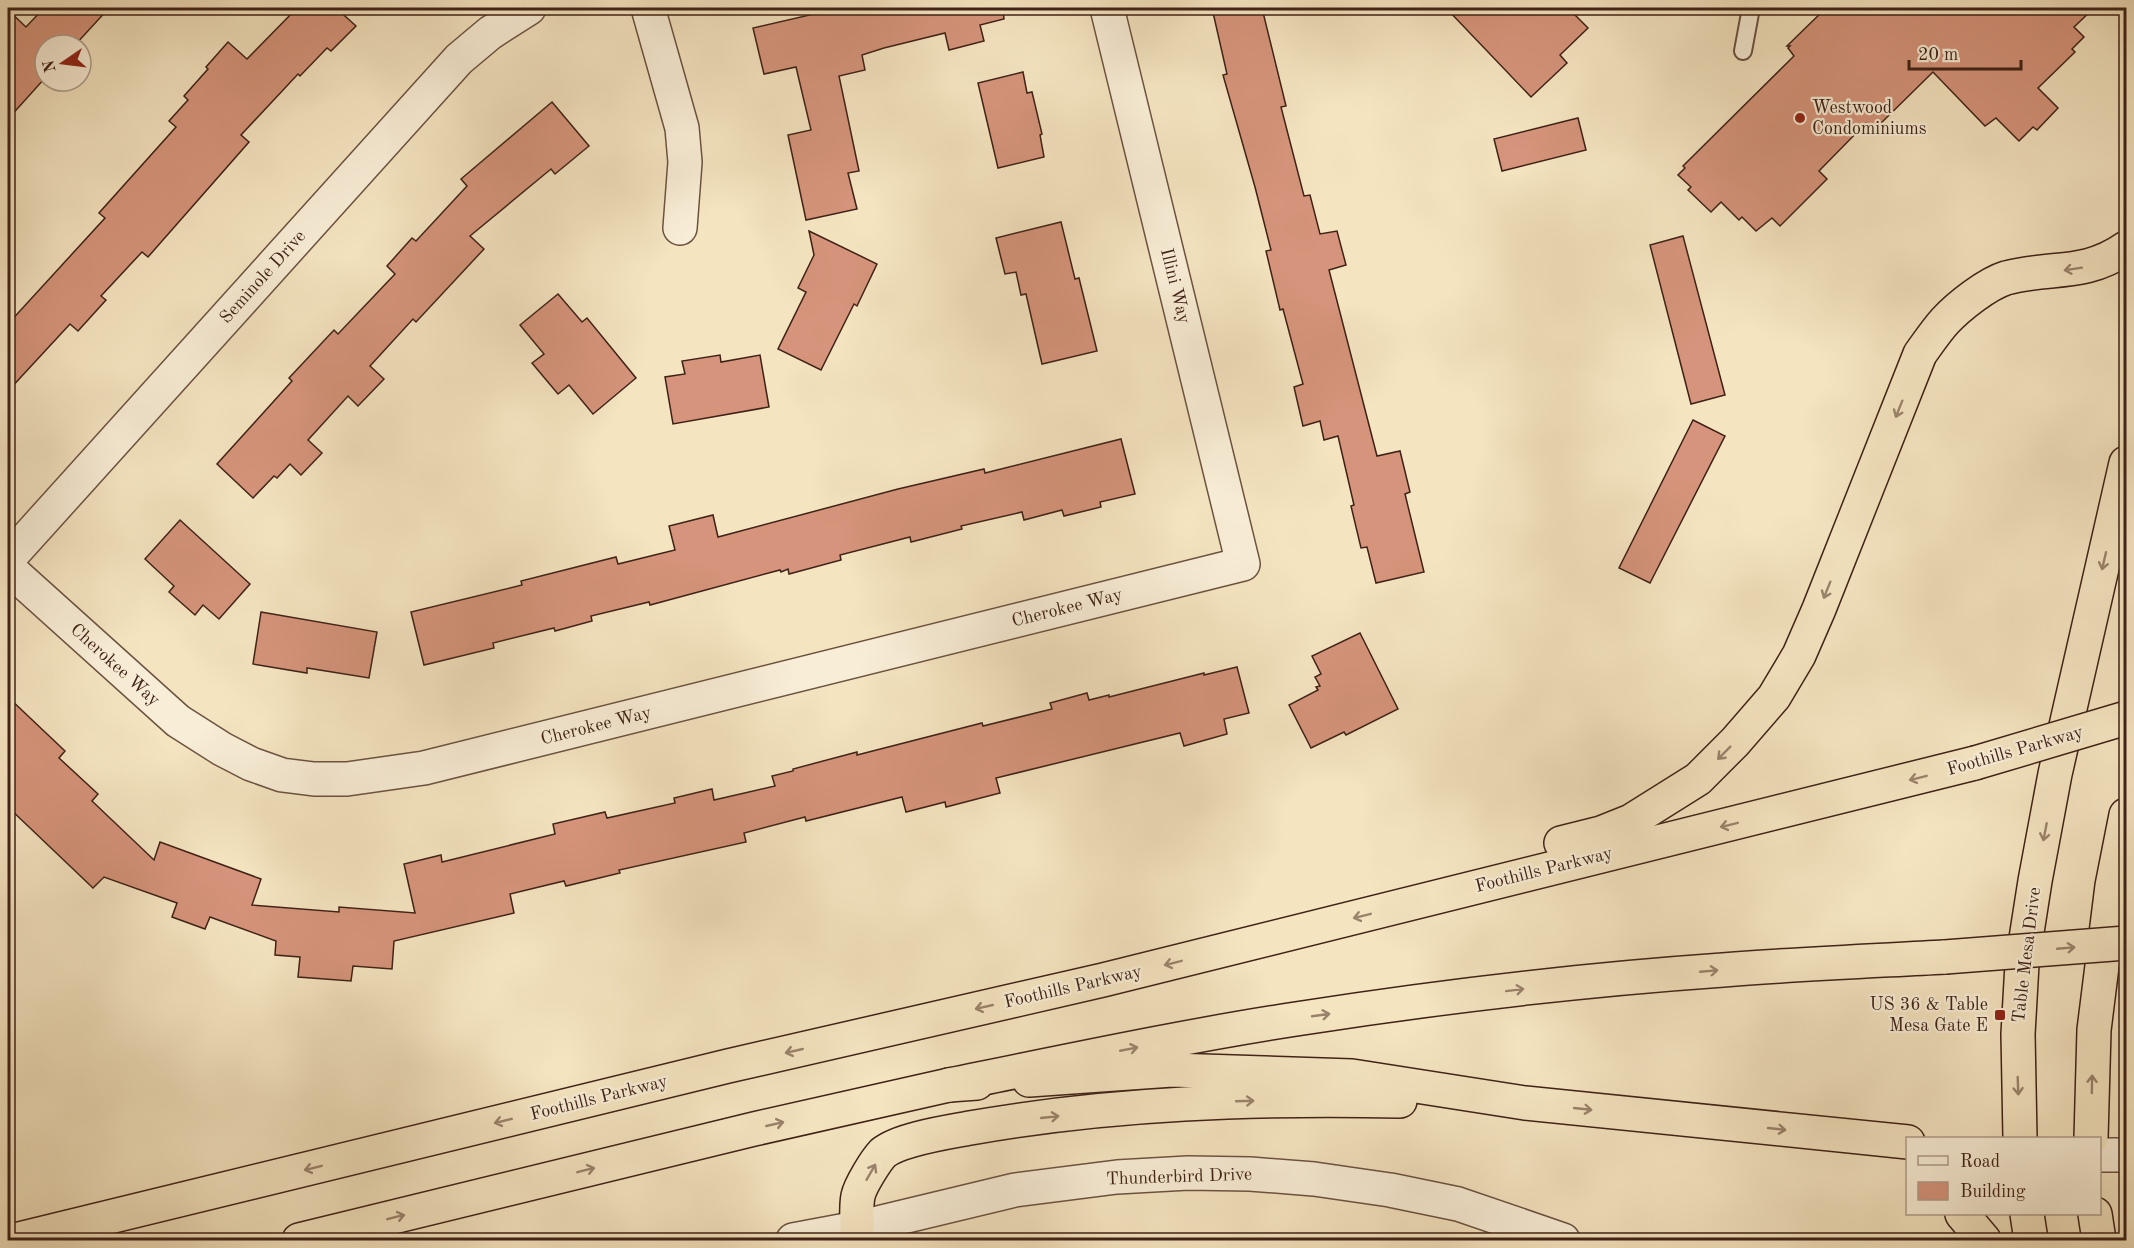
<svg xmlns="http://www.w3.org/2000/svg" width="2134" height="1248" font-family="'Old Standard TT',serif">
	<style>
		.building { fill: #d5947b; stroke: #3f2217; stroke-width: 1.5 }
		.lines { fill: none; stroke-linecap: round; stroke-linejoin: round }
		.service-casing { stroke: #6c5241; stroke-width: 20 }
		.minor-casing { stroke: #6c5241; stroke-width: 36 }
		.trunk-casing { stroke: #3f2217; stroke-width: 36 }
		.motorway-casing { stroke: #3f2217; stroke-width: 36 }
		.service { stroke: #f8edd6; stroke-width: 16 }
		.minor { stroke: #f8edd6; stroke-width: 33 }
		.trunk { stroke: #f4e4c0; stroke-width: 33 }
		.motorway { stroke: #f4e4c0; stroke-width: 33 }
		.trunk-bridge-casing { stroke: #3f2217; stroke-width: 36; stroke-linecap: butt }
		.motorway-bridge-casing { stroke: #3f2217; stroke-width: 36; stroke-linecap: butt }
		.trunk-bridge { stroke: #f4e4c0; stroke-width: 33 }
		.motorway-bridge { stroke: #f4e4c0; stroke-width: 33 }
		.oneway { stroke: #9a836c }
		.poi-dot { fill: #8f2418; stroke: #f8edd6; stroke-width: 2 }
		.labels { text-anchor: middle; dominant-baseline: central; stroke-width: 4.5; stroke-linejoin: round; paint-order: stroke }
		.poi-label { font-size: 18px; fill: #3f2217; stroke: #f8edd6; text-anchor: start }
		.street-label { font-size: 18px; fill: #3f2217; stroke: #f8edd6 }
	</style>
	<rect width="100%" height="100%" fill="#f4e4c0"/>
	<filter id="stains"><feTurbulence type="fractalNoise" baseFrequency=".00333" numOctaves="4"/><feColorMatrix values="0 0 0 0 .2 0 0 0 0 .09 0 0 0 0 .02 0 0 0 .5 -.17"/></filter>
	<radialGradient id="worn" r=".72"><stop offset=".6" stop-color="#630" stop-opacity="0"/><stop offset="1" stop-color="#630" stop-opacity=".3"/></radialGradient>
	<g class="building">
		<path d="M44,8H109L75,45H45V78L8,119V10L26,27Z"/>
		<path d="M297,8H336L356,26L331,51L327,48L300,76L298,74L241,135L249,142L148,257L142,252L101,296L106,300L78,331L70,324L8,391V324L105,218L99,213L176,127L169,121L188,100L184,96L208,69L206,67L228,42L247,59Z"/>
		<path d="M813,8H1003L1004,19L980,25L984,41L949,50L945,33L884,48L862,55L865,70L839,76L859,171L848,173L857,209L806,220L788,135L811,130L796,67L764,74L753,28L814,14Z"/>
		<path d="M1212,8H1262L1286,106L1281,107L1304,196L1310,195L1320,234L1337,231L1346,265L1329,270L1377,456L1400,451L1410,492L1405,494L1424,572L1376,583L1367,547L1361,548L1351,506L1354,505L1338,436L1324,440L1320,421L1303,426L1294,387L1303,384L1283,309L1280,310L1266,251L1271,250L1255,187L1223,75L1227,74Z"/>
		<path d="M1446,8H1568L1588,28L1560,55L1567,63L1531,97Z"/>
		<path d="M1826,8H2094L2074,27L2084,37L2072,49L2075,52L2038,88L2058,108L2037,130L2033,127L2019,141L1996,118L1985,126L1933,72L1873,131L1866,123L1819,171L1827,179L1780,226L1772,218L1756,231L1742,217L1739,220L1721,202L1711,212L1688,190L1691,187L1678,175L1685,168L1683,166L1794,56L1788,48L1790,46H1787Z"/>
		<path d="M1023,72L1027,93L1032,92L1042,134L1040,135L1044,157L998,168L978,83Z"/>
		<path d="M552,102L589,146L555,174L551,169L470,236L484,249L416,322L413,319L370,366L384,379L358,406L348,396L308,440L322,453L301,475L290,464L277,478L274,476L253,498L217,464L292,381L289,378L334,330L338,334L395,274L387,266L412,238L416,241L467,186L461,179Z"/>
		<path d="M1578,118L1586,150L1502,171L1494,139Z"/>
		<path d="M1061,222L1075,279L1079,278L1097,351L1042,364L1026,294L1021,295L1016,272L1005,274L996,238Z"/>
		<path d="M809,231L877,264L857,306L854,304L821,370L778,349L806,292L798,288L814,255Z"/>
		<path d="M1683,236L1725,395L1691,404L1650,245Z"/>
		<path d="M558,294L582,322L587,318L636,378L593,414L569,385L558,394L532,363L544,354L520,325Z"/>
		<path d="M720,355L721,362L760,355L769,407L673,424L665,377L685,374L682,361Z"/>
		<path d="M1693,420L1725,436L1650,583L1619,568Z"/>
		<path d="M1121,439L1135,494L1100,502L1101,507L1064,516L1062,510L1024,520L1022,512L961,526L962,529L911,542L910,537L840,555L841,560L789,574L788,569L781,572L780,570L650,605L649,602L591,616L592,621L555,631L554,628L493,643L494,648L424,665L411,612L522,585L521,581L616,557L618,564L675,550L669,526L713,515L718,537L898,489L984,469L985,473Z"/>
		<path d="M180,520L250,584L219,619L203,605L195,615L169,592L174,586L145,559Z"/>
		<path d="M261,612L377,632L369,678L307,668V673L253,664Z"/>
		<path d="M1360,633L1398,709L1346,735L1344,732L1311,748L1289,705L1318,690L1316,687L1320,686L1315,677L1321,674L1312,656Z"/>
		<path d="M1237,667L1249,713L1224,719L1227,734L1184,746L1180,733L996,778L1000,793L946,807L945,802L906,812L902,797L806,821L805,817L744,833L746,842L619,870L620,873L566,886L564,881L510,894L514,913L394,941L392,969L353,966L351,981L298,977L300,957L275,955L276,941L210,917L205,929L172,917L177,903L104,877L93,888L8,807V697L65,751L59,758L98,794L92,801L154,860L160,842L261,879L252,905L339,912V907L415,913L404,864L441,855L442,862L555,834L553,824L605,812L607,818L675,803L674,798L712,789L714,800L775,786L772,776L793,771V769L857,752V755L982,723L983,726L1052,709L1050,703L1087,693L1089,700L1109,695V697L1204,673V675Z"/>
	</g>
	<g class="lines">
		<defs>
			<path id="service" d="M1743,51L1751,8"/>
			<g id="minor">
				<path d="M648,8L682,128L685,162L680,228"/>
				<path d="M8,559L459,59L490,33L529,8"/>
				<path d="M8,568L178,721L222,749L251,764L282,775L314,779H347L424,768L1243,564L1107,8"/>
				<path d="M2100,1155H2126"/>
				<path d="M793,1240L857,1228L1015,1190L1117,1177L1188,1173L1250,1174L1314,1179L1390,1190L1458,1204L1563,1240"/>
			</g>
			<g id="trunk">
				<path d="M1561,843L1601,833L1631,821L1698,779L1735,742L1774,697L1799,655L1819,609L1920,354C1928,343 1936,331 1945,321C1959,306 1987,284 2006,278C2050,266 2085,277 2126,248"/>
				<path d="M1029,1080L1172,1070L1352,1076L1525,1103L1908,1142"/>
				<path d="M2020,1138L2018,1034L2022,964L2035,881L2055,774L2126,463"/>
				<path d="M2091,1138L2094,1030L2112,886L2126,815"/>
				<path d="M1962,1214L1984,1240"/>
				<path d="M2027,1214L2031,1240"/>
				<path d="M2095,1214L2099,1240"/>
				<path d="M857,1228C857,1217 856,1206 858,1196C860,1186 876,1160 883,1153C900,1139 949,1132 970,1128C1112,1103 1256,1098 1400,1101"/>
				<path d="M15,1240L728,1066L1103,980L1975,763"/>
				<path d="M299,1240L754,1129L949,1085L977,1083"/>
			</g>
			<path id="motorway" d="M949,1085C1064,1062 1179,1037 1296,1019C1437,997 1580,980 1723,970C1797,964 1871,961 1945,957"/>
		</defs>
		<use href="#service" class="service-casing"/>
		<use href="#minor" class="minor-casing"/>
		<use href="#trunk" class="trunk-casing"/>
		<use href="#motorway" class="motorway-casing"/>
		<use href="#service" class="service"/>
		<use href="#minor" class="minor"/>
		<use href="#trunk" class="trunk"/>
		<use href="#motorway" class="motorway"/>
		<defs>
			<path id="trunk-bridge" d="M1975,763L2126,718"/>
			<path id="motorway-bridge" d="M1945,957L2126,943"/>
		</defs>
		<use href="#trunk-bridge" class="trunk-bridge-casing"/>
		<use href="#motorway-bridge" class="motorway-bridge-casing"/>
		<use href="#trunk-bridge" class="trunk-bridge"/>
		<use href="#motorway-bridge" class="motorway-bridge"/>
	</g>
	<defs><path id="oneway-shaft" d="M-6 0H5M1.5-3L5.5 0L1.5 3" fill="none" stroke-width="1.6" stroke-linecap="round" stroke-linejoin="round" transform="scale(1.5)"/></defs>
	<g class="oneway">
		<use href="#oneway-shaft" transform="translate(2073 269) rotate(171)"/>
		<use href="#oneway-shaft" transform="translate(1899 409) rotate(112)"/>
		<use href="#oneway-shaft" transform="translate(2104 561) rotate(103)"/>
		<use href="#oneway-shaft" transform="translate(1827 590) rotate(112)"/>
		<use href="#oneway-shaft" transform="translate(1724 753) rotate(135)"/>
		<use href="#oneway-shaft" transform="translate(1918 778) rotate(166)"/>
		<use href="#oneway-shaft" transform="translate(1729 825) rotate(166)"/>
		<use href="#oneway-shaft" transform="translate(2045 832) rotate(101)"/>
		<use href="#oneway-shaft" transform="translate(1362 916) rotate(166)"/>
		<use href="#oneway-shaft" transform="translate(2066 948) rotate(-5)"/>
		<use href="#oneway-shaft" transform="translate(1173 963) rotate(166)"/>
		<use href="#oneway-shaft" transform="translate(1709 971) rotate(-5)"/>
		<use href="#oneway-shaft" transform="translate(1515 990) rotate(-7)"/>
		<use href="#oneway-shaft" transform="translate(984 1007) rotate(167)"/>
		<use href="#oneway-shaft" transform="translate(1321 1015) rotate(-8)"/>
		<use href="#oneway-shaft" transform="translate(1129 1049) rotate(-11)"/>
		<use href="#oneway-shaft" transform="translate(794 1051) rotate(167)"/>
		<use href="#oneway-shaft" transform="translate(2092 1084) rotate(-89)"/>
		<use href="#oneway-shaft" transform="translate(2018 1086) rotate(88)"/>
		<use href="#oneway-shaft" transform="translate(1245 1101) rotate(-2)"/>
		<use href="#oneway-shaft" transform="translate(1583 1109) rotate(6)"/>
		<use href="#oneway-shaft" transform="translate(1050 1117) rotate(-6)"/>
		<use href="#oneway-shaft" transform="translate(503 1121) rotate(166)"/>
		<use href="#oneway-shaft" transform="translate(775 1124) rotate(-13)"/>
		<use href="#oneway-shaft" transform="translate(1777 1129) rotate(6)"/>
		<use href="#oneway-shaft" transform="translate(313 1168) rotate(166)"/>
		<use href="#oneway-shaft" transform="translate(586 1170) rotate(-14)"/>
		<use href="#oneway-shaft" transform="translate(871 1172) rotate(-60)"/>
		<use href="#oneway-shaft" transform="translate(396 1217) rotate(-14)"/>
	</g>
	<g class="poi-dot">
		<circle cx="1800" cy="118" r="6"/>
		<rect x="1994" y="1009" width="12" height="12" rx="3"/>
	</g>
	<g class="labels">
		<g class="poi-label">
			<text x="1812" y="108">Westwood<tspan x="1812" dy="21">Condominiums</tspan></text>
			<text x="1988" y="1005" text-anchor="end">US 36 &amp; Table<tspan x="1988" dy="21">Mesa Gate E</tspan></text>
		</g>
		<g class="street-label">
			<text transform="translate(263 277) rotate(-48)">Seminole Drive</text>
			<text transform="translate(1175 286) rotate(76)">Illini Way</text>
			<text transform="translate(1067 608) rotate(-14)">Cherokee Way</text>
			<text transform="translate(115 665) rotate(42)">Cherokee Way</text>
			<text transform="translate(596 726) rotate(-14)">Cherokee Way</text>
			<text transform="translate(2015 751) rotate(-16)">Foothills Parkway</text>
			<text transform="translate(1544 870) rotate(-14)">Foothills Parkway</text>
			<text transform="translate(2027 955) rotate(-83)">Table Mesa Drive</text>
			<text transform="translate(1073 987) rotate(-13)">Foothills Parkway</text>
			<text transform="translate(599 1098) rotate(-14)">Foothills Parkway</text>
			<text transform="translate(1179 1177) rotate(-2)">Thunderbird Drive</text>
		</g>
	</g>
	<rect width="2134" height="1248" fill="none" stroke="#f4e4c0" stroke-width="30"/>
	<rect x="9" y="9" width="2116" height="1230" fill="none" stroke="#3f2217" stroke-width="3"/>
	<rect x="15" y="15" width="2104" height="1218" fill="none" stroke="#3f2217" stroke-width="1.5"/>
	<rect x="1906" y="1137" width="195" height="78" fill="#f8edd6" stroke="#ae9c8a" stroke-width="1.5"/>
	<rect x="1918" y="1156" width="30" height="9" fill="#f8edd6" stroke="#ae9c8a" stroke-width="1.5"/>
	<text x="1960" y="1167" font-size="18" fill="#3f2217">Road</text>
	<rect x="1918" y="1182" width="30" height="18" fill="#d5947b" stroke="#ae9c8a" stroke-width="1.5"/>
	<text x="1960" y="1197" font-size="18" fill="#3f2217">Building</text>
	<g transform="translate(63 63) rotate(256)"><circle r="28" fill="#f8edd6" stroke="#ae9c8a" stroke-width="1.5"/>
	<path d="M0-4.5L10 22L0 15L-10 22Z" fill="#8f2418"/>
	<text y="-9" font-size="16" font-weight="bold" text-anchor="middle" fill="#3f2217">N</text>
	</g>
	<path d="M1909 60v9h112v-9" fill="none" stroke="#3f2217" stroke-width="3"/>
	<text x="1918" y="60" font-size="18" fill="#3f2217" stroke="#f8edd6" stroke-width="4.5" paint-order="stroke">20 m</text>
	<rect width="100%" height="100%" filter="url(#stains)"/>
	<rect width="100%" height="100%" fill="url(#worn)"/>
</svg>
